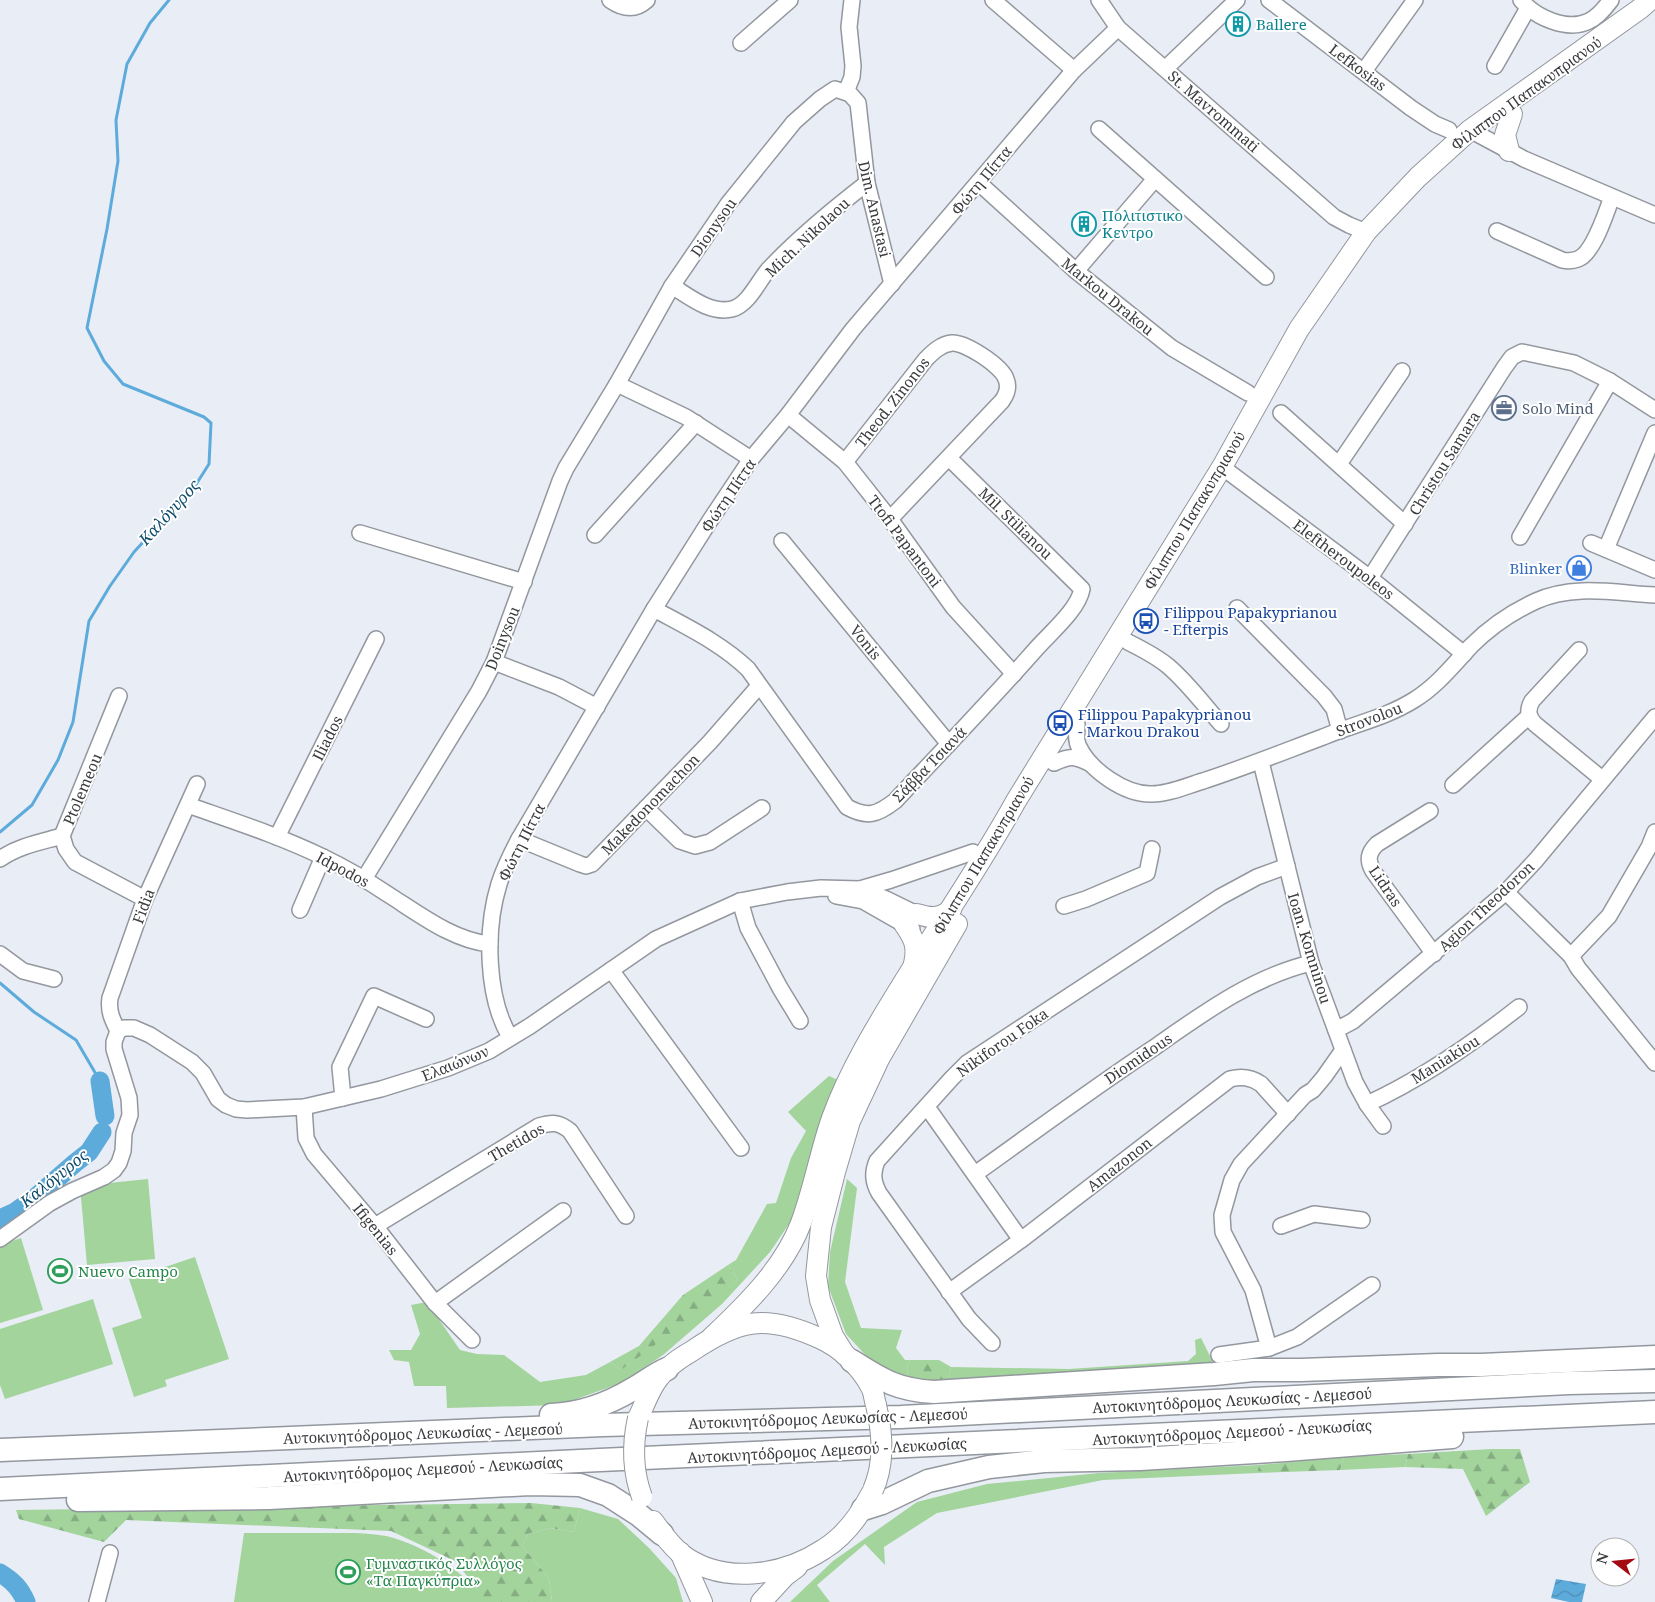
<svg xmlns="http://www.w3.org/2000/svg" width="1655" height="1602" font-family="'Noto Serif',serif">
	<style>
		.green { fill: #a2d49c }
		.forest { fill: url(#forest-firs) }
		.water { fill: url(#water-waves) }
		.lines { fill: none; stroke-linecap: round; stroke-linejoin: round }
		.stream { stroke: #5dabdb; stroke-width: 3 }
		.river { stroke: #5dabdb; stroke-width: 19 }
		.minor-casing { stroke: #93979e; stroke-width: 18 }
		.major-casing { stroke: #93979e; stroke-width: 22 }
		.highway-casing { stroke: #93979e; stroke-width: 25 }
		.minor { stroke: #fff; stroke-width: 15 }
		.major { stroke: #fff; stroke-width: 20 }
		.highway { stroke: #fff; stroke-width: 22 }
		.major-bridge-casing { stroke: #93979e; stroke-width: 22; stroke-linecap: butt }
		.major-bridge { stroke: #fff; stroke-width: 20 }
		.labels { text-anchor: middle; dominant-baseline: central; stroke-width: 4; stroke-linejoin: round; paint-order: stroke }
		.culture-label { font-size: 15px; fill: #0d838f; stroke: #fff; text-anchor: start }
		.street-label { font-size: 15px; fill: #3a3c3f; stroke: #fff }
		.service-label { font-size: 15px; fill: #4e5e75; stroke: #fff; text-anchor: start }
		.shop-label { font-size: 15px; fill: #366cbe; stroke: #fff; text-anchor: end }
		.transit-label { font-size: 15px; fill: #164399; stroke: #fff; text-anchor: start }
		.leisure-label { font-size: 15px; fill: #27864d; stroke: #fff; text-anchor: start }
		.water-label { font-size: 16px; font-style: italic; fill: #0d4c6c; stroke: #fff }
	</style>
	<defs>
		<pattern id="forest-firs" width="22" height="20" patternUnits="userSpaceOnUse" patternTransform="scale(1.25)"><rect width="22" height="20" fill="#a2d49c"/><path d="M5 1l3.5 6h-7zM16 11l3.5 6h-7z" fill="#85ad81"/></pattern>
		<pattern id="water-waves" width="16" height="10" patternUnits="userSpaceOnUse" patternTransform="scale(1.25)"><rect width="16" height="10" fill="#5dabdb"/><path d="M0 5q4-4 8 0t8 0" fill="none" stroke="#4e8cb3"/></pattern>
	</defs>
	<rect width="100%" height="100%" fill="#e9edf5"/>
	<g class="green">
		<path d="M829,1076L838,1080L817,1140L791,1221L770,1252L722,1304L663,1355L621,1383L560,1405L447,1408L446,1386H414L409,1362L394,1360L389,1350H411L420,1334L411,1305L427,1302L460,1350L477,1354L504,1355L540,1382L586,1375L610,1362L621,1370L738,1280L728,1265L736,1260L767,1204L776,1203L791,1158L806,1131L788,1112Z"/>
		<path d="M148,1179L155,1259L87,1265L80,1186Z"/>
		<path d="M847,1179L857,1188L845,1282L861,1328L902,1330L896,1348L905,1360H910L907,1368L909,1383L870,1360L846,1334L828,1286L830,1252Z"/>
		<path d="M21,1238L43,1310L0,1323V1245Z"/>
		<path d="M195,1257L229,1359L165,1380L167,1386L134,1397L112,1328L142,1318L129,1279Z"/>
		<path d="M93,1299L113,1364L5,1399L0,1385V1329Z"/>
		<path d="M1201,1338L1213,1362L1202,1365L946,1387L951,1367L1069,1369L1188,1361L1196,1354L1195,1340Z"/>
		<path d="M1408,1454L1405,1467L1340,1470L1344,1457Z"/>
		<path d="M1259,1465L1257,1473L1103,1480L937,1513L884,1547L885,1565L865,1544L817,1585L830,1602H790L833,1561L917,1502L987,1484L1099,1473Z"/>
		<path d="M580,1508L618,1519L649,1548L676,1578L683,1602H552L549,1578L522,1546L528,1534L550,1528L574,1532Z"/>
		<path d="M244,1533C270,1533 295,1533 321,1533C342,1533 365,1532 386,1536C427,1546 462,1572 491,1602H234Z"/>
	</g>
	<g class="forest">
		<path d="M728,1265L738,1280L694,1316L621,1370L610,1362L639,1346L683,1295Z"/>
		<path d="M910,1360H939L951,1367L946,1387L909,1383L907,1368Z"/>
		<path d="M1491,1449H1520L1530,1482L1486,1516L1463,1469L1405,1467L1408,1454Z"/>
		<path d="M1344,1457L1340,1470L1257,1473L1259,1465Z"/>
		<path d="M531,1503L580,1508L574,1532L550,1528L528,1534L522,1546L549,1578L552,1602H488L455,1561L391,1531L126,1520L104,1542L19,1519L16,1510Z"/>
	</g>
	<path class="water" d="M1556,1579L1586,1584L1582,1602H1569L1551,1598Z"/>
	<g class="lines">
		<g class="stream">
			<path d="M0,832L32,805L58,760L73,722L89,621L110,586L134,552L195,486L209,464L211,423L204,417L123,384L104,361L87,328L107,229L118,161L116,120L127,64L150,23L169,0"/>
			<path d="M0,983L34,1012L76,1040L100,1081"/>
		</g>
		<g class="river">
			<path d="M100,1081L105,1116"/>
			<path d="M0,1219L15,1212L36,1197L75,1163L89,1152L102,1132"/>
			<path d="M0,1573C13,1581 20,1588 26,1602"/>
		</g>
		<defs>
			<g id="minor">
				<path d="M610,0C623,9 635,11 647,0"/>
				<path d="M993,0L1074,70"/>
				<path d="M1099,0L1118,28L1334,217L1349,225L1366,232"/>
				<path d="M1269,0L1411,108L1435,124L1449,130"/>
				<path d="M1521,0C1535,17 1567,32 1589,21C1598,17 1605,8 1611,0"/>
				<path d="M741,43L790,0"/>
				<path d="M1495,66L1528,8"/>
				<path d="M1166,68L1237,0"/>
				<path d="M1364,71L1415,0"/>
				<path d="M846,92L852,77L853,66L849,27L852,0"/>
				<path d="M1099,129L1266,277"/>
				<path d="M1470,130L1524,159L1655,215"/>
				<path d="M979,183L1076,271L1172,348L1248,393"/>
				<path d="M1497,231L1562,260C1567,261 1573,261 1578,259C1594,253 1606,212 1612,197"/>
				<path d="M1076,271L1155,179"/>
				<path d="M672,286C690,297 710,314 732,309C748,305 758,282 768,270C798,238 832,210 867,183"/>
				<path d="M617,384L686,417L751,459"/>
				<path d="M1281,413L1405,524"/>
				<path d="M788,415L845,462L890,519L953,607L1014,674"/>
				<path d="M845,462L926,359C933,352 941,344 952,343C965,342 1002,366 1006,379C1009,386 1007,394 1002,401L890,519"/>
				<path d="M1339,464L1402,371"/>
				<path d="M1222,467L1370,578L1464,654"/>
				<path d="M360,533L524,582"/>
				<path d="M595,535L696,423"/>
				<path d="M1520,537L1610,381"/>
				<path d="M782,541L949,744"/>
				<path d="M1591,543L1655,570"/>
				<path d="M1606,549L1655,433"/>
				<path d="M1370,578L1504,368L1512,357L1522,352L1574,363L1610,381L1655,410"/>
				<path d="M1237,608L1324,696L1334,709L1340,731"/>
				<path d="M654,609C687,627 721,643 748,669L847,807C867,818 877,815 895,801C942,751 990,701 1036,649C1050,633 1078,610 1082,589L949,458"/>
				<path d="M1128,642C1142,649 1156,656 1168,666C1188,683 1204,705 1221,724"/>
				<path d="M1579,650L1532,701C1527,710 1528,717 1535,724L1602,779"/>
				<path d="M494,662L559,687L597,707"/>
				<path d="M119,696L62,836L66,849L75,862L145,899"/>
				<path d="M1077,724C1077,732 1075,740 1079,747C1090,770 1125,795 1152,794C1169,794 1186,786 1203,781C1243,768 1283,752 1323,737C1354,724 1385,718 1414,700C1437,686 1453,665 1471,646C1490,627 1512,612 1536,601C1574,584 1615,593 1655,595"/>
				<path d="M1261,762L1311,963L1355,1082L1367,1104L1383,1126"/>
				<path d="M1054,763C1071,755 1075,756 1091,764"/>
				<path d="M1453,785L1529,716"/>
				<path d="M188,805C233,821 280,836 323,857C346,868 368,881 389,895C419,914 454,941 490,944"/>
				<path d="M646,808L680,841L695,846L710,842L762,808"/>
				<path d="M1430,811L1377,844C1368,853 1367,860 1373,871L1434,954"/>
				<path d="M277,837L376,639"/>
				<path d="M519,839L580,864L586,866L592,864L710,742L759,686"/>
				<path d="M0,859C18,846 41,842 62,836"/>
				<path d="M364,879L479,691L494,662L560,481L566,468L617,384L672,286L728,204L794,122L820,99L835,89L850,94L858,103L867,183L892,284"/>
				<path d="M860,889L891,880L973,852"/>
				<path d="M1506,892L1571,956L1578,968L1655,1063"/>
				<path d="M836,896L863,901L912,929"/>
				<path d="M740,901L748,928L780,988L800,1021"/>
				<path d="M1064,906L1086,899L1147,873L1152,849"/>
				<path d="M300,910L323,857"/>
				<path d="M0,954L23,971L54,979"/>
				<path d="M1571,956L1609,916L1649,847L1655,832"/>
				<path d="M611,970L741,1148"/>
				<path d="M1336,1030L1353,1021L1506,892L1536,860L1655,717"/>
				<path d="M118,1031L124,1028H134L150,1035L192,1062L203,1073L218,1099L226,1105L236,1109L247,1110L304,1107L381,1089L448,1068L489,1051L530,1026L656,939L740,901L787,892L821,888L860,889L886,899L927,919"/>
				<path d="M118,1031C112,1019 108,1011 110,998L145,899L197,784"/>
				<path d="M510,1037C486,997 485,929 499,884C504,868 511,854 519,839L654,609L709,522L751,459L788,415L853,329L1074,70L1118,28"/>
				<path d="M343,1098L340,1067L374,996L426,1019"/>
				<path d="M1367,1104C1422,1079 1472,1044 1519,1007"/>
				<path d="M304,1107L306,1138L314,1154L375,1226L435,1303L472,1340"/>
				<path d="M927,1107L1021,1240"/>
				<path d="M975,1174C1034,1132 1092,1089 1152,1049C1202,1014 1252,977 1311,963"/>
				<path d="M375,1226L539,1126C552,1122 559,1122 570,1131L626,1216"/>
				<path d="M1281,1226L1314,1214L1362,1220"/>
				<path d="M0,1239L50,1203L72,1191L104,1177L114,1170L119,1163L123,1151L124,1133L130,1115L129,1098L114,1049V1042L118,1031"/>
				<path d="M949,1292L1021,1240L1230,1079C1242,1076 1251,1077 1261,1084L1288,1114"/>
				<path d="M435,1303L563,1211"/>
				<path d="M992,1343L969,1319L879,1193C873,1182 872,1173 877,1161L952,1078L967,1063L1220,897L1257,877L1287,866"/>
				<path d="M1269,1348L1253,1290L1223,1232L1222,1215L1232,1180L1241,1164L1305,1095L1313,1090L1324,1077L1343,1050"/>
				<path d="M1219,1355L1269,1348L1297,1337L1372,1285"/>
				<path d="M97,1602L110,1553"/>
			</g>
			<g id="major">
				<path d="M1509,151L1505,135L1512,114"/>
				<path d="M917,914C931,918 939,919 951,910"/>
				<path d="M904,924C916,941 918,948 913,968"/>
				<path d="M711,1338C746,1305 784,1268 801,1223C814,1188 820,1152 832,1118C840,1096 853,1069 864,1049C911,964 969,886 1016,801L1222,467L1299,329L1366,232L1418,177L1470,130L1641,8L1650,0"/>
				<path d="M845,1355L833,1336L820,1300L816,1276L821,1227L835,1172L850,1121L879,1059L957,924"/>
				<path d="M638,1418C644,1406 648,1394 655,1383C663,1370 678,1359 692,1351C739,1319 766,1314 819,1338C840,1347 860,1366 871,1387C874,1392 874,1399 876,1405"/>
				<path d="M653,1521C661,1532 670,1544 680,1553C722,1586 783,1576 824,1549C845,1536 860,1515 871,1494"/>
				<path d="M680,1552L702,1602"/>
				<path d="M761,1602L785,1576L797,1567"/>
			</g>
			<g id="highway">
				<path d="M852,1361C882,1380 897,1390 934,1392L1214,1374L1253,1370H1301L1438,1365H1481L1655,1357"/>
				<path d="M551,1415C580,1414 608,1404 633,1389C644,1383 655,1374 667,1369"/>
				<path d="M0,1450L603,1425L901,1417L1569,1383L1655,1381"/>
				<path d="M0,1489L600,1460L1655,1412"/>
				<path d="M78,1500L269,1498L530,1484L580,1485L608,1495L639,1515L662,1534"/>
				<path d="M863,1509L882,1503L928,1481L989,1467L1044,1461L1140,1459L1286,1450L1452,1437"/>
			</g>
		</defs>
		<use href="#minor" class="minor-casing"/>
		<use href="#major" class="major-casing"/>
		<use href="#highway" class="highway-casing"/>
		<use href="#minor" class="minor"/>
		<use href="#major" class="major"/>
		<use href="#highway" class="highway"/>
		<defs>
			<g id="major-bridge">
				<path d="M638,1418C632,1445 632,1470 642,1497"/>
				<path d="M873,1490C885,1463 883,1434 876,1405"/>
			</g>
		</defs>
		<use href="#major-bridge" class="major-bridge-casing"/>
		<use href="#major-bridge" class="major-bridge"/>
	</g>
	<defs>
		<symbol id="building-ring" viewBox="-11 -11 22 22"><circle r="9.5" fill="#fff" stroke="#0f9aa8" stroke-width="1.5"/><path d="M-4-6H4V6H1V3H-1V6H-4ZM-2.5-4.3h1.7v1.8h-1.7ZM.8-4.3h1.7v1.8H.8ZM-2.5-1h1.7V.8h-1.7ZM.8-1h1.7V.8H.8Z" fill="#0f9aa8"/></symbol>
		<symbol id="office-ring" viewBox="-11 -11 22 22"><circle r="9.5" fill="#fff" stroke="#5c6f8a" stroke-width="1.5"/><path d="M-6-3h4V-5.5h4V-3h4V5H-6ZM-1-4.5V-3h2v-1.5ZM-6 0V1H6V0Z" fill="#5c6f8a"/></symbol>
		<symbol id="shop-ring" viewBox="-11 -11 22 22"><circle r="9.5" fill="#fff" stroke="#3f7fe0" stroke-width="1.5"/><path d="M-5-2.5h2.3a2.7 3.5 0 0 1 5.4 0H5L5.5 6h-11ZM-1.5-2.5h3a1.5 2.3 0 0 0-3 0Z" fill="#3f7fe0"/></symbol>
		<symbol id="bus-ring" viewBox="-11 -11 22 22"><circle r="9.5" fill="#fff" stroke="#1a4fb4" stroke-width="1.5"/><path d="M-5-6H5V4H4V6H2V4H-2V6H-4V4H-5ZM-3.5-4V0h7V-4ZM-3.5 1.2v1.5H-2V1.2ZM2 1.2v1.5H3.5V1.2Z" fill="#1a4fb4"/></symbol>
		<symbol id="stadium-ring" viewBox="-11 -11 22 22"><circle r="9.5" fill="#fff" stroke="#2e9e5b" stroke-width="1.5"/><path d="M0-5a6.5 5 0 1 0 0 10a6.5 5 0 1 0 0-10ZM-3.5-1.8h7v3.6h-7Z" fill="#2e9e5b"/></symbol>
	</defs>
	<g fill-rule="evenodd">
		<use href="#building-ring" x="1224" y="10" width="28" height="28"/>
		<use href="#building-ring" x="1070" y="210" width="28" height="28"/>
		<use href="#office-ring" x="1490" y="394" width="28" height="28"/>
		<use href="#shop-ring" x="1565" y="554" width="28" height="28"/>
		<use href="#bus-ring" x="1132" y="607" width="28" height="28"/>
		<use href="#bus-ring" x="1046" y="709" width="28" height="28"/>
		<use href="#stadium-ring" x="46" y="1257" width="28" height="28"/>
		<use href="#stadium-ring" x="334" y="1558" width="28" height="28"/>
	</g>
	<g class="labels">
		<g class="culture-label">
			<text x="1256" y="24">Ballere</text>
			<text x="1102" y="215">Πολιτιστικο<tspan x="1102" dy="17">Κεντρο</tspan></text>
		</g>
		<g class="street-label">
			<text transform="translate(1358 67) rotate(37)">Lefkosias</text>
			<text transform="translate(1526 93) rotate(-36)">Φίλιππου Παπακυπριανού</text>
			<text transform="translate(1214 111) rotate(41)">St. Mavrommati</text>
			<text transform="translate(981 180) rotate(-50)">Φώτη Πίττα</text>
			<text transform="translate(875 209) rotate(77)">Dim. Anastasi</text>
			<text transform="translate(713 227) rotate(-55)">Dionysou</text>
			<text transform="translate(807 237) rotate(-43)">Mich. Nikolaou</text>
			<text transform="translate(1108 296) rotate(39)">Markou Drakou</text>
			<text transform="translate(892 402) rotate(-52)">Theod. Zinonos</text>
			<text transform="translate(1444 463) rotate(-58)">Christou Samara</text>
			<text transform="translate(728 495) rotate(-56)">Φώτη Πίττα</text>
			<text transform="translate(1194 510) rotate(-59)">Φίλιππου Παπακυπριανού</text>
			<text transform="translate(1016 523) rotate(44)">Mil. Stilianou</text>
			<text transform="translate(905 541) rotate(53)">Ttofi Papantoni</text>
			<text transform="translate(1344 559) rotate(37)">Eleftheroupoleos</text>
			<text transform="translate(502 638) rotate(-68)">Doinysou</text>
			<text transform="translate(866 642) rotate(51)">Vonis</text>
			<text transform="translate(1369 719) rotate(-21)">Strovolou</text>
			<text transform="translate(327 738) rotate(-63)">Iliados</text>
			<text transform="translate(929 764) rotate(-46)">Σάββα Τσιανά</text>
			<text transform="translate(82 789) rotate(-67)">Ptolemeou</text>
			<text transform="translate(650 804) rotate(-46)">Makedonomachon</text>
			<text transform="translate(521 842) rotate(-63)">Φώτη Πίττα</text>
			<text transform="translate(983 855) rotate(-59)">Φίλιππου Παπακυπριανού</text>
			<text transform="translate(343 869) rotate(28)">Idpodos</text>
			<text transform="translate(1386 886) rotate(56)">Lidras</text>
			<text transform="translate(143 906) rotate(-69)">Fidia</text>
			<text transform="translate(1486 906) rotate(-43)">Agion Theodoron</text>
			<text transform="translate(1310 948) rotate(73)">Ioan. Komninou</text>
			<text transform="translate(1002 1042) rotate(-35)">Nikiforou Foka</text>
			<text transform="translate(1138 1058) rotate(-34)">Diomidous</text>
			<text transform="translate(1445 1059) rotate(-32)">Maniakiou</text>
			<text transform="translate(455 1063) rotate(-22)">Ελαιώνων</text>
			<text transform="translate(516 1142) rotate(-30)">Thetidos</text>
			<text transform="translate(1119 1164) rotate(-38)">Amazonon</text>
			<text transform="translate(376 1229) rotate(51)">Ifigenias</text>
			<text transform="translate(1232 1400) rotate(-3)">Αυτοκινητόδρομος Λευκωσίας - Λεμεσού</text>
			<text transform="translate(828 1418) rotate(-2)">Αυτοκινητόδρομος Λευκωσίας - Λεμεσού</text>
			<text transform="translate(1232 1432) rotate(-3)">Αυτοκινητόδρομος Λεμεσού - Λευκωσίας</text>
			<text transform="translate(423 1433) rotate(-2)">Αυτοκινητόδρομος Λευκωσίας - Λεμεσού</text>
			<text transform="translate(827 1450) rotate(-3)">Αυτοκινητόδρομος Λεμεσού - Λευκωσίας</text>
			<text transform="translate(423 1469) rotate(-3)">Αυτοκινητόδρομος Λεμεσού - Λευκωσίας</text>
		</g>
		<g class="service-label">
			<text x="1522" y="408">Solo Mind</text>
		</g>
		<g class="shop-label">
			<text x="1562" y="568">Blinker</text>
		</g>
		<g class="transit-label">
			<text x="1164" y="612">Filippou Papakyprianou<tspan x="1164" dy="17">- Efterpis</tspan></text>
			<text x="1078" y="714">Filippou Papakyprianou<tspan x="1078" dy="17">- Markou Drakou</tspan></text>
		</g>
		<g class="leisure-label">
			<text x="78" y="1271">Nuevo Campo</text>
			<text x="366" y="1563">Γυμναστικός Συλλόγος<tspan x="366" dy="17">«Τα Παγκύπρια»</tspan></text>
		</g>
		<g class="water-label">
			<text transform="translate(169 512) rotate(-48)">Καλόγυρος</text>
			<text transform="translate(54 1178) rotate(-39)">Καλόγυρος</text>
		</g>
	</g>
	<g transform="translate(1615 1562) rotate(286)"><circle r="24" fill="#ffffff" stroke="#b0b1b2"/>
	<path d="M0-4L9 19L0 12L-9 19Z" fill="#a30a11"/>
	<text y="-8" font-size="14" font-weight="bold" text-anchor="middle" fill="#3a3c3f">N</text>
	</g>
</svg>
